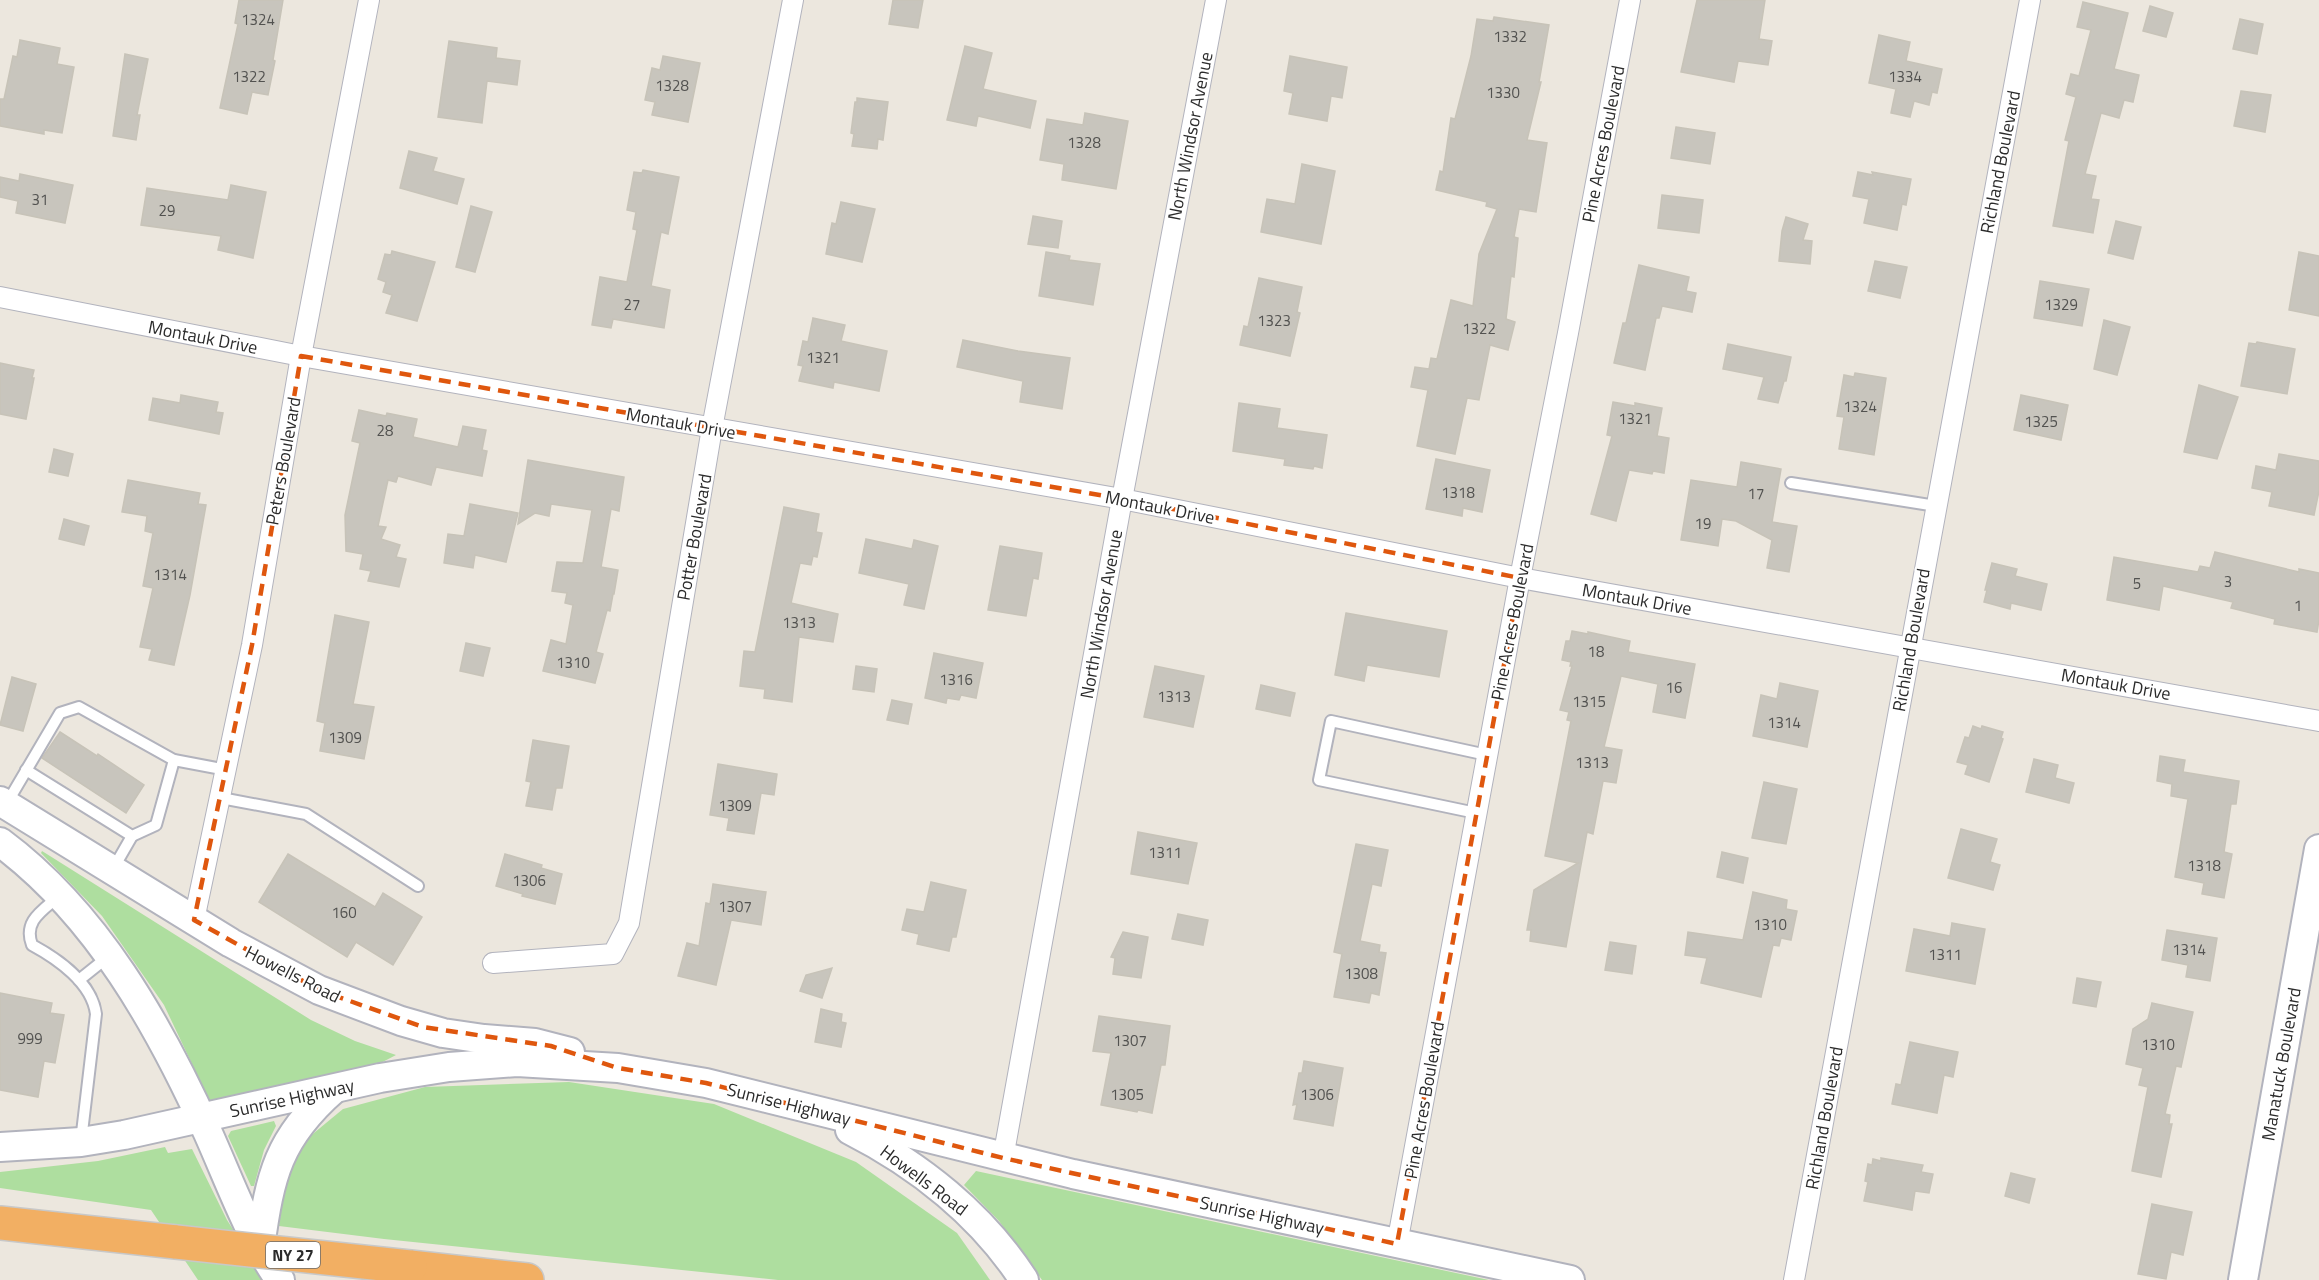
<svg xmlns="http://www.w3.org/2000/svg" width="2319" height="1280" font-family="'Titillium Web',sans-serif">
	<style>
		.green { fill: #aede9f }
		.building { fill: #c8c5bd; stroke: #c7c3b8; stroke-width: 1.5 }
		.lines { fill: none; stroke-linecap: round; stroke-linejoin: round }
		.lane-casing { stroke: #b2b3bd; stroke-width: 14 }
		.street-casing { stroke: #b2b3bd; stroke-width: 22 }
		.secondary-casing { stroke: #b2b3bd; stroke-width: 32 }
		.highway-casing { stroke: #c8c8c8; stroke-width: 36 }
		.lane { stroke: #fff; stroke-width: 10 }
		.street { stroke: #fff; stroke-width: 20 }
		.secondary { stroke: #fff; stroke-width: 28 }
		.highway { stroke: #f2af63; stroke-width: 33 }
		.highway-bridge-casing { stroke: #c8c8c8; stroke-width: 36; stroke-linecap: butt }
		.highway-bridge { stroke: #f2af63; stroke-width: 33 }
		.marked { fill: none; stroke: #df570e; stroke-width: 4.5; stroke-dasharray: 12 8; stroke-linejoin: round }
		.labels { text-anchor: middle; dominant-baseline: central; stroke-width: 4.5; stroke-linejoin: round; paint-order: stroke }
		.number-label { font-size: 15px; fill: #525250 }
		.shield { fill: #fff; stroke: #6b6b6b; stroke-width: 1.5 }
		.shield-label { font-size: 16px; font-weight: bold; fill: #2b2b2b }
		.street-label { font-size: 18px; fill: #2b2b2b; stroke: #fff }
	</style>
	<rect width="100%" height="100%" fill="#ece7de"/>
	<g class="green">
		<path d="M42,851L311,1020L355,1041L396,1055L373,1067L210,1102L164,1005L102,916L41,853Z"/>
		<path d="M569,1082L714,1104L856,1162L957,1233L990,1280H778L384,1239L279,1226L285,1181L303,1142L343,1109L425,1087Z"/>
		<path d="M274,1121L276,1126L264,1150L254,1186H251L228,1136L231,1131Z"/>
		<path d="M165,1147L168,1153L192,1149L227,1220L265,1280H198L151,1210L0,1188V1172L98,1161Z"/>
		<path d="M976,1171L1489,1280H1042L999,1221L964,1185Z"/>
	</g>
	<g class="building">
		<path d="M239,0H283L273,60L275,61L268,95L252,92L247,114L220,108L238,24L235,23Z"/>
		<path d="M893,0H923L918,28L889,24Z"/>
		<path d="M1697,0H1765L1759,39L1772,41L1768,65L1738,61L1734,82L1681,72Z"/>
		<path d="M2083,2L2128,13L2114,69L2139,75L2133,102L2124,100L2119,118L2101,113L2085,174L2096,176L2091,199L2099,200L2093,233L2053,226L2069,141L2065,140L2076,97L2066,94L2071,74L2079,76L2091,30L2077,27Z"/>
		<path d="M2150,6L2173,13L2166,37L2143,31Z"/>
		<path d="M1494,17L1549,25L1539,82H1541L1527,140L1547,143L1536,212L1519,209L1514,237L1518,238L1514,277L1511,276L1506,319L1515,322L1508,350L1490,345L1479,400L1467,398L1455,454L1417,446L1428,390L1411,387L1415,367L1429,369L1431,358L1437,359L1451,300L1473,306L1479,254L1497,209L1486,206L1487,202L1436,190L1440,171L1443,172L1451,118L1455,119L1471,56L1477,19L1493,21Z"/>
		<path d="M2240,19L2263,24L2257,54L2233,49Z"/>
		<path d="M1879,35L1910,42L1906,61L1942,69L1937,93L1932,92L1929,105L1914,101L1910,117L1891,113L1896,89L1869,83Z"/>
		<path d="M20,40L60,48L57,64L74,67L62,133L44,130V134L0,126V99H4L13,56L17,57Z"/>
		<path d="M449,41L497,48L496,58L520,61L517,85L487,81L482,123L438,117Z"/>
		<path d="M965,46L992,53L983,89L1036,101L1030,128L978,116L976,126L947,120Z"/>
		<path d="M125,54L148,59L137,115H140L136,140L113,136Z"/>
		<path d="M663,56L700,63L688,122L652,115L655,102L645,100L652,68L660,70Z"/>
		<path d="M1290,56L1347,67L1342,98L1331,96L1327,121L1289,114L1293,93L1284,91Z"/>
		<path d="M2241,91L2271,95L2265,132L2234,126Z"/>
		<path d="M857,98L888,102L883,140L878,139L877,149L852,146L854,134L851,133L855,102H857Z"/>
		<path d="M1085,113L1128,121L1116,189L1062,180L1064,164L1040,160L1047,119L1083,125Z"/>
		<path d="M1676,127L1715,133L1710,164L1671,158Z"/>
		<path d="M409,151L437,158L433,171L464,179L457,204L400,188Z"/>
		<path d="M1302,164L1335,171L1321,244L1261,232L1267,199L1295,204Z"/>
		<path d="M643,170L679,177L668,234L661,232L651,286L670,290L664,328L613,319L611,328L592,325L600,277L627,282L637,230L633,229L636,212L627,210L634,172L642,173Z"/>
		<path d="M1858,172L1873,175L1872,172L1911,179L1906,205L1902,204L1897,230L1864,223L1869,199L1853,196Z"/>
		<path d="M20,174L73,185L65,223L16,213L18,201L0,197V177L19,181Z"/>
		<path d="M231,185L266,192L253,258L218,250L221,236L141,225L147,188L228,200Z"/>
		<path d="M1662,195L1703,200L1699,233L1658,228Z"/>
		<path d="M841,202L875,209L862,262L826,254L832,223L836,224Z"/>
		<path d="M471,206L492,212L475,272L456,267Z"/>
		<path d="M1033,216L1062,221L1058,248L1028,244Z"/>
		<path d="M1786,217L1808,224L1803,240L1812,241L1810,264L1779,261L1782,231Z"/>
		<path d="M2116,221L2141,227L2133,259L2108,253Z"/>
		<path d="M392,251L435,262L417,321L386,313L392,295L383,292L386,282L378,279L385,254L391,255Z"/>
		<path d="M1046,252L1070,256L1069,260L1100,264L1093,305L1039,296Z"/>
		<path d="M2299,252L2319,256V316L2289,310Z"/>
		<path d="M1875,261L1907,267L1900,298L1868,291Z"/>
		<path d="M1639,265L1689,277L1686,291L1696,293L1692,312L1662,306L1659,318H1656L1645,370L1614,363L1623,323H1626Z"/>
		<path d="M1259,278L1302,287L1297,312L1300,313L1290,356L1240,345L1244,326L1248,327Z"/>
		<path d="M2040,281L2089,289L2082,326L2034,318Z"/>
		<path d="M813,318L845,325L841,341L887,351L879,391L834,382L833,388L799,381L803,366L798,365L803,341L808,342Z"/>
		<path d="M2104,320L2130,327L2117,375L2094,369Z"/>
		<path d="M963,340L1018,351L1070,358L1062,409L1020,402L1023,381L957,367Z"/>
		<path d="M2257,342L2295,349L2287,394L2241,386L2249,343L2256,344Z"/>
		<path d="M1728,344L1791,357L1786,381H1784L1778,403L1758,399L1764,377L1723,369Z"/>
		<path d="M0,363L34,370L32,378H34L26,419L0,414Z"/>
		<path d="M1855,373L1886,378L1874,455L1839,449L1844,417L1837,416L1844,375L1854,377Z"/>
		<path d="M2199,385L2238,397L2217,459L2184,452Z"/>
		<path d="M181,395L218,402L216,412L223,413L219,434L149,420L153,398L180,403Z"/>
		<path d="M2021,395L2068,405L2061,440L2014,430Z"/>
		<path d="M1613,402L1635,406V403L1662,408L1657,436L1669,438L1664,473L1653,471L1652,474L1629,470L1616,521L1591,514L1612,436L1607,435Z"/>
		<path d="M1239,403L1280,409L1277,428L1327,435L1322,468L1314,466L1313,469L1284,465L1285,459L1233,451Z"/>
		<path d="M359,410L386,416L387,413L417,419L413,437L458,447L463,426L486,430L482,450L487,451L482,476L436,467L431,485L398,476L396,482L388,480L378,526L386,527L381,539L400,545L396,557L406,559L399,587L368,581L371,571L360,569L363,554L346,551L345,515L360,443L352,441Z"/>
		<path d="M54,449L73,454L68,476L49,472Z"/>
		<path d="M2279,454L2319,461V491L2314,515L2269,506L2272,492L2252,488L2256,466L2276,470Z"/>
		<path d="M1436,459L1490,470L1482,512L1463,508L1462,516L1426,509Z"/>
		<path d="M528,460L624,477L619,511L611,509L601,567L618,570L614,594H613L610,611L607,610L596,652L603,654L595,683L543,671L551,640L566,644L573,605L565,603L567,593L552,591L557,562L583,563L592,510L551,504L549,516L535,513L518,524Z"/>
		<path d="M1741,462L1781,469L1772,522L1797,526L1789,572L1767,568L1772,540L1736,521L1722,519L1718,546L1681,540L1691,480L1737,487Z"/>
		<path d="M128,480L200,493L198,504L206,505L190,595L174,665L149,660L152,649L140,647L153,588L143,586L153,533L145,531L147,516L122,512Z"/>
		<path d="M470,504L518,513L506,562L475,555L473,568L444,563L448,534L464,536Z"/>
		<path d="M784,507L819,514L816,532L822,533L817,557L813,556L811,565L800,563L791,603L838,614L833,642L799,637L792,702L764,698L765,689L740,686L744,651L755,652Z"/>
		<path d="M64,519L89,526L84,545L59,539Z"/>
		<path d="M866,539L912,549L914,540L938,546L924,609L904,605L909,584L859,573Z"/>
		<path d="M1000,546L1042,553L1038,579L1033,578L1026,616L988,610Z"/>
		<path d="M2215,552L2299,572V569L2319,573V620L2317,632L2274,624L2275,619L2231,608L2233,602L2163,586L2159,610L2107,600L2114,557L2198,572L2200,566L2210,568Z"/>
		<path d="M1992,563L2017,569L2015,576L2047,584L2041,610L2011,603L2010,609L1984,602L1987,590H1985Z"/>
		<path d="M1346,613L1447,631L1439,677L1367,665L1364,681L1335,675Z"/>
		<path d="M335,615L369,622L353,704L374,707L364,759L320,751L325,723L317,721Z"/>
		<path d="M1572,631L1588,634V632L1630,641L1628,652L1695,664L1685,718L1653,712L1658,684L1621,676L1604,747L1622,750L1616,783L1603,781L1593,834L1587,832L1566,947L1530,941L1531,930H1527L1534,890L1578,863L1545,856L1571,721L1567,720L1569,712L1560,710L1572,666H1570L1571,662L1562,660L1566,641H1570Z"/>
		<path d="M466,643L490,648L483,676L460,671Z"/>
		<path d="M934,653L983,663L976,698L961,695L959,700L947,698L946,703L925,698Z"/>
		<path d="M856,666L877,669L874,692L853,689Z"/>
		<path d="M1155,666L1204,676L1193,727L1144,717Z"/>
		<path d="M12,677L36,684L23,731L0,725Z"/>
		<path d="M1780,683L1818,691L1807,747L1753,736L1761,695L1777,699Z"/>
		<path d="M1261,685L1295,693L1290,716L1256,709Z"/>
		<path d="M892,700L912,704L908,724L887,720Z"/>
		<path d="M1973,726L1981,729L1982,726L2003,732L2001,738L2003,739L1989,782L1965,774L1968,765L1957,762L1965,737L1969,738Z"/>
		<path d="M60,732L97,756L98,754L144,785L126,813L42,758Z"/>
		<path d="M533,740L569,746L562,788H556L552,810L526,806L531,782L526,781Z"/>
		<path d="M2160,756L2185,760L2183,772L2239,781L2236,804H2231L2224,852L2232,854L2224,898L2202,894L2204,883L2175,877L2188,799L2171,796L2172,784L2157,781Z"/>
		<path d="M2034,759L2058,765L2055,778L2074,783L2069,803L2026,792Z"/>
		<path d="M718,764L777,774L774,795L761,793L754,834L727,830L729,818L710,815Z"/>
		<path d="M1764,782L1797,789L1786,844L1752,838Z"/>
		<path d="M1961,829L1997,839L1990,862L2000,865L1993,890L1948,878Z"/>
		<path d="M1138,832L1197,843L1188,884L1131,874Z"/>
		<path d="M1356,844L1388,850L1381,886L1372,884L1360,941L1380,945L1379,952L1386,953L1379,995L1371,993L1369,1003L1334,997L1342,954L1334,952Z"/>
		<path d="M1722,852L1748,858L1743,883L1717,877Z"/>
		<path d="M288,854L375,907L383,893L422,917L393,965L356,942L347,957L259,902Z"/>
		<path d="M505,854L542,865L541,868L562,874L555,904L522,896L523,894L496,886Z"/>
		<path d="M931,882L966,890L956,937H952L949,951L917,944L919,934L902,930L907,909L924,912Z"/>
		<path d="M713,884L766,892L761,925L731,920L716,985L678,976L687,943L699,946L706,903L710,904Z"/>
		<path d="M1753,892L1787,900L1786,909L1797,911L1791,940L1781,938L1779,946L1773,945L1761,997L1701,983L1707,958L1685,955L1688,932L1743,940Z"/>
		<path d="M1178,914L1208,920L1203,945L1172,939Z"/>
		<path d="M1952,923L1985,929L1975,984L1906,971L1914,929L1950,936Z"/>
		<path d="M2167,930L2217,938L2210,981L2186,977L2188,965L2162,960Z"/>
		<path d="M1123,932L1148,937L1141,978L1113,974L1115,958L1111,957Z"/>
		<path d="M1610,942L1636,946L1632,974L1605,970Z"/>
		<path d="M832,968L822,998L800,991L806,975Z"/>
		<path d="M2077,978L2101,982L2096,1007L2073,1003Z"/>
		<path d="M0,993L52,1003L50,1013L64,1015L55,1063L44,1061L38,1097L0,1090Z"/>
		<path d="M2152,1003L2193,1012L2181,1067L2176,1066L2165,1114L2170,1115L2169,1124H2172L2161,1177L2132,1171L2148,1087L2139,1085L2143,1068L2126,1064L2133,1029L2148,1019Z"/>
		<path d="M821,1009L842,1014L841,1022L846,1023L841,1047L815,1042Z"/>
		<path d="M1099,1016L1170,1026L1165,1065H1161L1152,1113L1138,1110L1137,1112L1101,1105L1111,1053L1093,1051Z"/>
		<path d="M1910,1042L1958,1052L1953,1077L1944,1075L1937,1113L1892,1104L1896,1084L1901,1085Z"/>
		<path d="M1304,1061L1343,1068L1333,1126L1294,1119L1297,1104L1293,1105L1299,1073H1302Z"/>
		<path d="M1881,1158L1923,1165L1921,1172L1933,1174L1929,1193L1915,1191L1912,1210L1864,1201L1868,1182L1865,1181L1868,1164L1872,1165L1873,1159L1881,1161Z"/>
		<path d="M2011,1173L2035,1179L2029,1203L2005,1196Z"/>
		<path d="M2152,1204L2192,1212L2183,1255L2171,1252L2166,1279L2138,1274Z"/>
	</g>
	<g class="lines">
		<defs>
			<g id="lane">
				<path d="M1791,483L1936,506"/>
				<path d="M26,770L132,836L156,825L174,760"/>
				<path d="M221,798L306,814L418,886"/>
				<path d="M7,803L60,713L79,707L174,760L227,770"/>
				<path d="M1476,813L1319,780L1331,721L1487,755"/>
				<path d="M113,869L132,836"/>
				<path d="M59,896C42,911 23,921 32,945C58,959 92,983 96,1014L81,1141"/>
				<path d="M79,980L109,956"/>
			</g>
			<g id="street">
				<path d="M0,297L301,356L1122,499L1520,578L2319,721"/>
				<path d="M194,920L252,645L301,356L369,0"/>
				<path d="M493,963L613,954L629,923L712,428L793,0"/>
				<path d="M1003,1158L1122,499L1216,0"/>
				<path d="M1397,1244L1520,578L1568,333L1630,0"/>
				<path d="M1794,1280L2030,0"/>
			</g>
			<g id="secondary">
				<path d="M0,801L231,943L319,990L401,1021L443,1033L484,1039L535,1043L570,1052"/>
				<path d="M0,842C97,914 159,1025 208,1133C230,1182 249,1236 280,1280"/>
				<path d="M850,1130C919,1165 982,1215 1024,1280"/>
				<path d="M0,1147L81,1142L124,1135L380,1078L449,1067L517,1062L618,1068L706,1083L1073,1174L1570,1280"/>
				<path d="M260,1247C270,1175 278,1138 334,1089"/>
				<path d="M2243,1280L2319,849"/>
			</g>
			<g id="highway">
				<path d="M0,1223L176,1242"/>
				<path d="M410,1267L527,1280"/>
			</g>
		</defs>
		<use href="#lane" class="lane-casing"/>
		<use href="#street" class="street-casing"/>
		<use href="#secondary" class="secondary-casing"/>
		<use href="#highway" class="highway-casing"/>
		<use href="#lane" class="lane"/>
		<use href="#street" class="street"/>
		<use href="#secondary" class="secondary"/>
		<use href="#highway" class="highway"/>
		<defs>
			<path id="highway-bridge" d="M176,1242L410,1267"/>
		</defs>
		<use href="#highway-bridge" class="highway-bridge-casing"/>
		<use href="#highway-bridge" class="highway-bridge"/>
	</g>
	<path class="marked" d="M301,356L1122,499L1520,578L1397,1244L1003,1158L706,1083L618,1068L551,1046L423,1027L319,990L194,920L252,645Z"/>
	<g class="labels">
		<g class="number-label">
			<text x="258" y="19">1324</text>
			<text x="1510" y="36">1332</text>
			<text x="249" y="76">1322</text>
			<text x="1905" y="76">1334</text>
			<text x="672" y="85">1328</text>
			<text x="1503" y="92">1330</text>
			<text x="1084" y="142">1328</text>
			<text x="40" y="199">31</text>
			<text x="167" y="210">29</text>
			<text x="632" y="304">27</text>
			<text x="2061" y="304">1329</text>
			<text x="1274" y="320">1323</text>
			<text x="1479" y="328">1322</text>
			<text x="823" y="357">1321</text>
			<text x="1860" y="406">1324</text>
			<text x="1635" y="418">1321</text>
			<text x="2041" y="421">1325</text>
			<text x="385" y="430">28</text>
			<text x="1458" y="492">1318</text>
			<text x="1756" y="493">17</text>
			<text x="1703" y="523">19</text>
			<text x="170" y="574">1314</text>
			<text x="2228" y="581">3</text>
			<text x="2137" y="583">5</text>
			<text x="2298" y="605">1</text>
			<text x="799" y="622">1313</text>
			<text x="1596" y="651">18</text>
			<text x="573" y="662">1310</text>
			<text x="956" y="679">1316</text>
			<text x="1674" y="687">16</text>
			<text x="1174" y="696">1313</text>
			<text x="1589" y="701">1315</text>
			<text x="1784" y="722">1314</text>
			<text x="345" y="737">1309</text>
			<text x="1592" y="762">1313</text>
			<text x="735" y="805">1309</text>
			<text x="1165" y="852">1311</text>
			<text x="2204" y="865">1318</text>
			<text x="529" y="880">1306</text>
			<text x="735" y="906">1307</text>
			<text x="344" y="912">160</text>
			<text x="1770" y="924">1310</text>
			<text x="2189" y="949">1314</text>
			<text x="1945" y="954">1311</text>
			<text x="1361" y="973">1308</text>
			<text x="30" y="1038">999</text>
			<text x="1130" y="1040">1307</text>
			<text x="2158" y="1044">1310</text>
			<text x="1127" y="1094">1305</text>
			<text x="1317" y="1094">1306</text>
		</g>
		<rect class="shield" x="266" y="1242" width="54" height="26" rx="4.5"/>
		<g class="shield-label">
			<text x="293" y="1255">NY 27</text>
		</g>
		<g class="street-label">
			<text transform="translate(1190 136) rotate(-79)">North Windsor Avenue</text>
			<text transform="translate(1603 144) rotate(-79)">Pine Acres Boulevard</text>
			<text transform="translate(2000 162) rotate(-79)">Richland Boulevard</text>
			<text transform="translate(203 337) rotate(11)">Montauk Drive</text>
			<text transform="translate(681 423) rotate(10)">Montauk Drive</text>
			<text transform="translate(283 461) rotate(-80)">Peters Boulevard</text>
			<text transform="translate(1160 507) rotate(11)">Montauk Drive</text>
			<text transform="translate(694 537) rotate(-80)">Potter Boulevard</text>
			<text transform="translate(1637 599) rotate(10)">Montauk Drive</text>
			<text transform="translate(1101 614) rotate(-80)">North Windsor Avenue</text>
			<text transform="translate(1512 622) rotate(-79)">Pine Acres Boulevard</text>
			<text transform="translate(1911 640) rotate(-80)">Richland Boulevard</text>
			<text transform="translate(2116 684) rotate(10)">Montauk Drive</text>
			<text transform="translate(293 974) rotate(27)">Howells Road</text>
			<text transform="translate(2281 1064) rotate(-80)">Manatuck Boulevard</text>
			<text transform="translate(292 1098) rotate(-12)">Sunrise Highway</text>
			<text transform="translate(1424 1100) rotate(-80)">Pine Acres Boulevard</text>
			<text transform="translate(789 1104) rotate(14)">Sunrise Highway</text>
			<text transform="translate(1824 1118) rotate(-80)">Richland Boulevard</text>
			<text transform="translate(924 1180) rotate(37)">Howells Road</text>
			<text transform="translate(1262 1215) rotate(12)">Sunrise Highway</text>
		</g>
	</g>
</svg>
